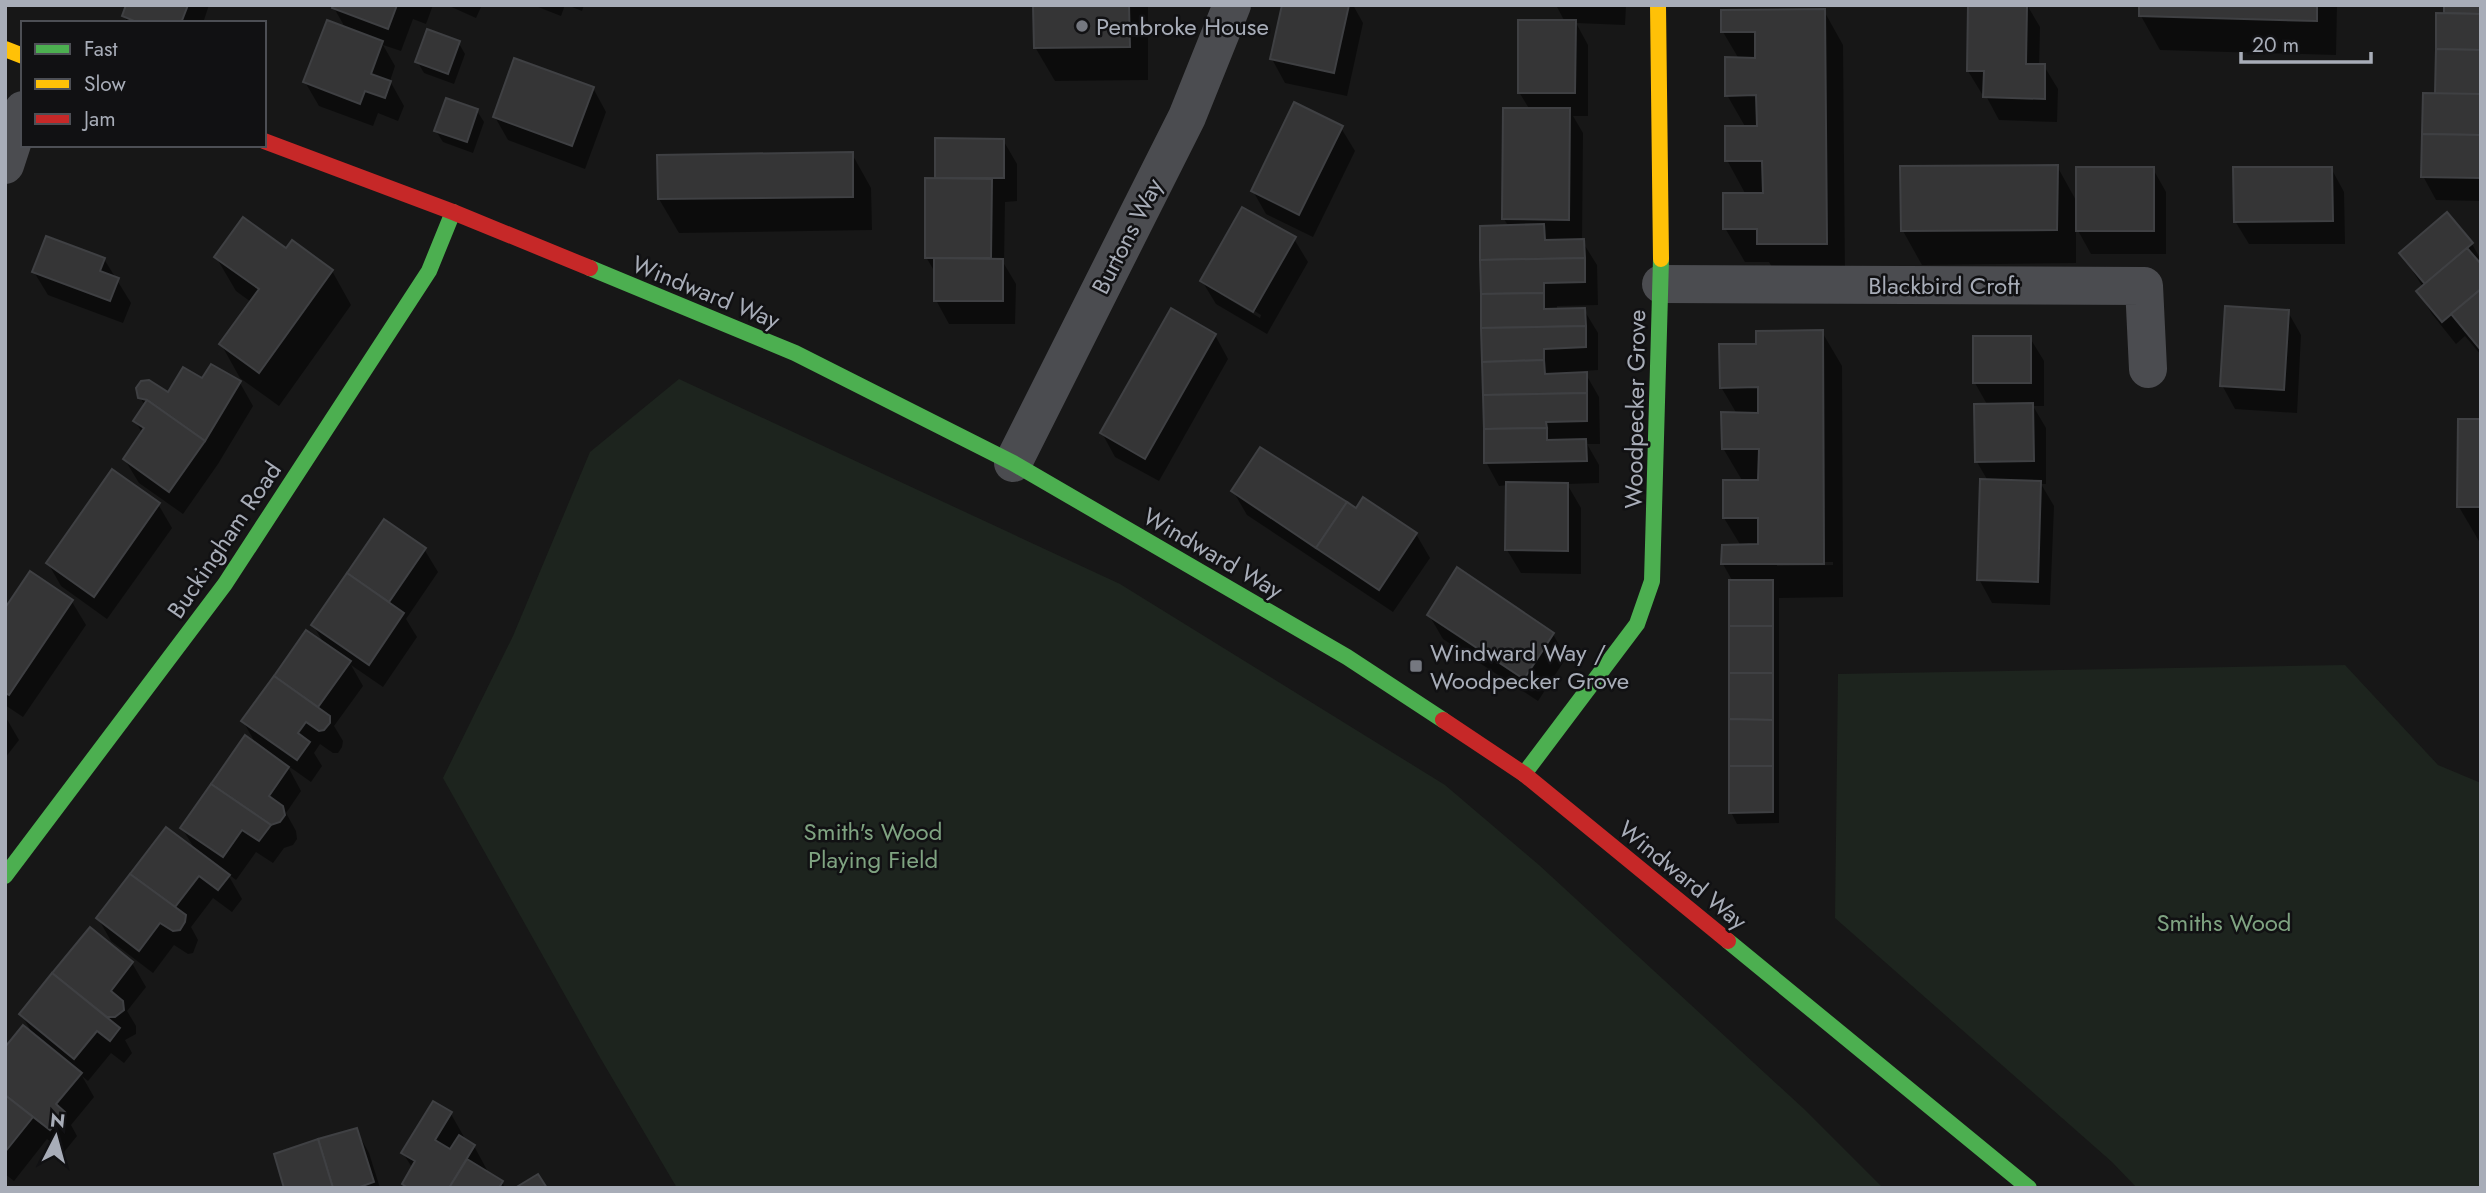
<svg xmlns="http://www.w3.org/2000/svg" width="2486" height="1193" font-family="Jost,sans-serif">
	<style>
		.green { fill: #1d241e }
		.shadow { fill: #0007; fill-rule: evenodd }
		.building { fill: #353536; stroke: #3f4043; stroke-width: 2 }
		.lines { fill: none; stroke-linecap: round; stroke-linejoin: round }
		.street { stroke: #4b4c50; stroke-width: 38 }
		.fast { stroke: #4caf50; stroke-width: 16 }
		.slow { stroke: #ffc107; stroke-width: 16 }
		.jam { stroke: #c62828; stroke-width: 16 }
		.poi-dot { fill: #757880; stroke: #111113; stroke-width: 2.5 }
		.labels { text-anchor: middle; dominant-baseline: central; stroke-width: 5; stroke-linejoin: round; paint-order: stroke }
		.poi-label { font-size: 24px; fill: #a8adb8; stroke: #111113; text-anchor: start }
		.street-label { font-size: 24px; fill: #a8adb8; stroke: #111113 }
		.park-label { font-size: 24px; fill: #7fa381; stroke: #111113 }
	</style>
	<rect width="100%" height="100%" fill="#171717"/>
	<g class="green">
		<path d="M679,379L1120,584L1445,785L1539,865L1804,1109L1883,1188H677L598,1054L443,778L513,636L590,452Z"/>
		<path d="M2345,665L2438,765L2481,783V1188H2137L2112,1162L1835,918L1838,674Z"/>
	</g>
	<g class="shadow">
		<path d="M128,5H209L203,23H128L124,16Z"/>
		<path d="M335,5H433L426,24L413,19L401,51L383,45L395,66L390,81L404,106L398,121L378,113L373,126L319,106L305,82L346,29L334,8Z"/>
		<path d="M447,5H480L481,7L476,18Z"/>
		<path d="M533,5H565L561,16Z"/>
		<path d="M567,5H584L582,11Z"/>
		<path d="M1035,5H1148V80L1055,81L1035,47Z"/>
		<path d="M1284,5H1353L1363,23L1347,96L1285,83L1272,59Z"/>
		<path d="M1556,5H1626L1625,25L1576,23L1588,45V116H1573L1583,133L1582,241L1597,265L1598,305L1557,306V311L1584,310L1598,333V370L1584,371L1599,397L1600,444H1587L1599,465V483L1567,484L1581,508V574L1521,573L1507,550L1508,485L1499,486L1486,462L1509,227L1504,219L1530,110L1519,92L1565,22Z"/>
		<path d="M1970,5H2027L2040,27L2039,66H2044L2058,89L2057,122L1999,120L1985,94H1982L1968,71Z"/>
		<path d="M2141,5H2337L2336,55L2160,50L2141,16Z"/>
		<path d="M2446,5H2481V201L2436,200L2423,176L2437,95Z"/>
		<path d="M1824,11L1843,45L1845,277H1778L1769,262H1745L1725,228L1746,195L1727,160L1746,128L1727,95L1739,59L1723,32Z"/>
		<path d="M458,42L465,54L454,84L424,73L417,61Z"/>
		<path d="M593,88L606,112L585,169L508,140L495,117Z"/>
		<path d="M477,111L484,122L473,153L443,142L436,131Z"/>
		<path d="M1341,128L1355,151L1313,237L1266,214L1253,191Z"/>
		<path d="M937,140H1003L1017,164V201L1005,202L1004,264L1016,284L1015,324H949L936,300V274L926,257L937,179Z"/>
		<path d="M852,154L871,188L872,230L679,233L659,199Z"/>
		<path d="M2057,166L2078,204L2153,169L2166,192V254H2091L2076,227V263L1922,265L1903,231Z"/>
		<path d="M2331,168L2344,192L2345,244H2249L2235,221Z"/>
		<path d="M1294,239L1308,262L1267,334L1216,304L1202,281ZM1220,290L1261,315L1260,318L1220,294Z"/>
		<path d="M2472,244L2481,260V355L2465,336L2456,344L2432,314L2418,291L2423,287L2401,253Z"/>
		<path d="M287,250L332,271L351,305L279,406L240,378L221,344L251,302L236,291L216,257Z"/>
		<path d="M104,259L131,303L123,323L48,295L34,272Z"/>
		<path d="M2288,312L2301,335L2297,413L2235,409L2222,385Z"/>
		<path d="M1822,332L1842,366L1843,597L1779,598V823L1737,824L1731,812L1733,582L1723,564L1741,546L1724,518L1743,482L1723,448L1737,414L1721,387L1758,345ZM1777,562H1833V565L1777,566Z"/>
		<path d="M1215,335L1228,359L1159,481L1115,457L1102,433Z"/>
		<path d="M2030,338L2044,361V406H2033L2046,428V484H2041L2054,506L2050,605L1992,603L1979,579L1988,481L1977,462L1988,406L1975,383Z"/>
		<path d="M203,380L240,383L253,406L218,464L183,514L139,483L125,460L143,434L135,421L145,406L140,397L168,394Z"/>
		<path d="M2481,421V541H2479L2459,507Z"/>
		<path d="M1233,491L1356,510L1363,500L1416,534L1430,558L1393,612L1247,515Z"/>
		<path d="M158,504L172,528L107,619L61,586L48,563Z"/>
		<path d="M384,522L424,549L438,572L406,619L417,637L383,687L351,665L363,686L334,726L343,741L342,747L338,753H333L320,744L314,753L322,766L311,782L287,765L301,791L286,813L296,831L297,839L293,845L284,848L273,863L256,852L236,880L227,873L242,899L232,912L213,898L191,927L198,940L193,953L188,954L174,945L153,973L111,941L98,918L196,851L182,828L257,746L243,721L307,632L325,645L313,625Z"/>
		<path d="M31,574L72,602L86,625L23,717L5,705V611Z"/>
		<path d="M1429,615L1553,634L1566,658L1538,701L1443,639Z"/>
		<path d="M5,716L19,740L5,758Z"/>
		<path d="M90,930L132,963L146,987L127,1011L136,1026V1034L125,1040L132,1053L124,1063L111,1053L88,1081L82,1076L94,1097L71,1125L77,1136L64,1152L47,1139L14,1181L5,1174V1049L34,1036L21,1014Z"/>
		<path d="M451,1114L464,1137L463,1139L474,1146L487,1170L486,1172L502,1182L505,1188H406L404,1184L413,1169L403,1153Z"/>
		<path d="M356,1130L369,1153L380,1188H286Z"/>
	</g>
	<g class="building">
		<path d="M126,5H188L181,23H139L122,16Z"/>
		<path d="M333,5H397L388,29L332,8Z"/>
		<path d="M1033,5H1129L1130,47L1034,48Z"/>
		<path d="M1282,5H1349L1334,73L1270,59Z"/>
		<path d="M1968,5H2027L2026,64H2045V99L1983,97L1984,71H1967Z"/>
		<path d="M2139,5H2317V21L2139,16Z"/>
		<path d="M2444,5H2481V14L2444,13Z"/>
		<path d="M1825,9L1827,244H1757V229H1723V193H1763L1762,161H1725V126H1757L1756,95L1725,96V57L1755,58V32H1721V10Z"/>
		<path d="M2436,13L2481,14V50L2436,49Z"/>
		<path d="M327,20L383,41L371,74L391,81L385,98L365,91L360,104L303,82Z"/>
		<path d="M1518,20H1576L1575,93H1518Z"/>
		<path d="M427,29L460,41L448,74L415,62Z"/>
		<path d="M2436,49L2481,50V94H2435Z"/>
		<path d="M514,58L594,87L572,146L493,117Z"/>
		<path d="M2423,93L2481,94V135L2422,134Z"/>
		<path d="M446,98L478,109L467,142L434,131Z"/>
		<path d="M1294,102L1343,126L1299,215L1251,191Z"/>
		<path d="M1503,108H1570L1569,220L1502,219Z"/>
		<path d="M2422,134L2481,135V178L2421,177Z"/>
		<path d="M935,138L1004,139V178H935Z"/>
		<path d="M853,152V197L658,199L657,155Z"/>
		<path d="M2058,165L2057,230L1901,231L1900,166Z"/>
		<rect x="2076" y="167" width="78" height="64"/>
		<path d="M2233,167H2332L2333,221L2234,222Z"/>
		<path d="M925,178L992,179L991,258H925Z"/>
		<path d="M1242,207L1296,237L1253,312L1200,281Z"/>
		<path d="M2447,212L2473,243L2425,284L2399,253Z"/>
		<path d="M243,217L286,248L292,240L333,270L259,373L219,344L259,289L214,257Z"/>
		<path d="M1544,224L1545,240L1584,239L1585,258L1480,260V226Z"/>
		<path d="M46,236L105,258L100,271L119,278L110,301L32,272Z"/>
		<path d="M2467,248L2481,264V289L2442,322L2416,291Z"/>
		<path d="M934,258L1003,259V301H934Z"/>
		<path d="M1585,258V282L1544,283V293L1481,294L1480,260Z"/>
		<path d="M2481,289V348L2480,349L2451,314Z"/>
		<path d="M1544,293V309L1585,308L1586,326L1481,328V294Z"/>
		<path d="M2225,306L2289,310L2284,390L2220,386Z"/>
		<path d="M1171,308L1216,334L1145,459L1100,433Z"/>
		<path d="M1586,326V347L1544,349V360L1482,362L1481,328Z"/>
		<path d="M1823,330L1824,564H1721L1722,545L1758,544V518H1723V480H1758L1759,449H1722L1721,412L1758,413V387L1720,388L1719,344H1756V331Z"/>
		<rect x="1973" y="336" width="58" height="47"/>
		<path d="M1544,360L1545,374L1587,372V393L1483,395L1482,362Z"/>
		<path d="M211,364L241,381L205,441L147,400L138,398L136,388L141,381L149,380L168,392L183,367L202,378Z"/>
		<path d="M1587,393V421L1546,422L1547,428L1484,429L1483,395Z"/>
		<path d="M147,400L205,441L169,492L123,459L144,428L133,421Z"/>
		<path d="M2033,403L2034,461L1975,462L1974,404Z"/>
		<path d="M2458,419H2481V507H2457Z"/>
		<path d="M1547,428V440L1586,439L1587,461L1484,463V429Z"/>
		<path d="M1260,447L1347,502L1316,548L1231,491Z"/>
		<path d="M112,469L160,503L94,597L46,563Z"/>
		<path d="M1980,479L2041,481L2038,582L1977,580Z"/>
		<path d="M1506,482L1568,483V551L1505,550Z"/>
		<path d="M1363,497L1417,533L1379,590L1316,548L1347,502L1356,508Z"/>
		<path d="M384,519L426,548L389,602L347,573Z"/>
		<path d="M1457,567L1554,633L1524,679L1427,615Z"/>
		<path d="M30,571L73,600L9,695L5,693V608Z"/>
		<path d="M347,573L404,613L369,665L311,625Z"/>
		<rect x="1729" y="580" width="44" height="46"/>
		<rect x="1729" y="626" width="44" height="47"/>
		<path d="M306,630L351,661L318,707L274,676Z"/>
		<path d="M1729,673H1773V720L1729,719Z"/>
		<path d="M274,676L330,716V723L324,730L319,731L306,722L298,733L310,742L297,760L241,721Z"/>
		<path d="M1729,719L1773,720V766H1729Z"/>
		<path d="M245,735L289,767L269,796L283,806L285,815L280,822L271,825L211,784Z"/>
		<path d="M1729,766H1773V812L1729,813Z"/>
		<path d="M211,784L271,825L259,841L242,830L223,857L180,828Z"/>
		<path d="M166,827L230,875L218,890L199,876L175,907L130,874Z"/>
		<path d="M130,874L186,915L185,922L180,930L173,931L160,923L139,951L96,918Z"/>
		<path d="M90,927L133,962L111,991L123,1001L124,1010L115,1017H107L52,973Z"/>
		<path d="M52,973L120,1028L110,1041L97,1031L74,1059L19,1014Z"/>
		<path d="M23,1025L82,1073L56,1104L65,1112L50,1130L5,1095V1047Z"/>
		<path d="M5,1095L33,1117L5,1152Z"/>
		<path d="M433,1101L452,1112L435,1140L450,1149L459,1135L475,1145L449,1188H408L402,1184L415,1161L401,1153Z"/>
		<path d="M357,1128L374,1182L357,1188H333L318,1139Z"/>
		<path d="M318,1139L333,1188H284L274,1154Z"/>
		<path d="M467,1159L503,1181L499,1188H449Z"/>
		<path d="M538,1174L547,1188H515Z"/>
	</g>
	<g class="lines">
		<g class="street">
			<path d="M5,165L23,110"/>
			<path d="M1661,284L2144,286L2148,369"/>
			<path d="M1013,463L1187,117L1232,5"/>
		</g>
		<g class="fast">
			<path d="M590,268L795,353L1013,463L1347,657L1443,720"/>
			<path d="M1524,774L1637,624L1652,581L1661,259"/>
			<path d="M5,876L225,584L429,271L453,212"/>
			<path d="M1728,941L2029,1188"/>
		</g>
		<g class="slow">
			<path d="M1658,5L1661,259"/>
			<path d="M5,49L23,56"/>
		</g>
		<g class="jam">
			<path d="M264,141L453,212L590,268"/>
			<path d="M1443,720L1524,774L1728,941"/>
		</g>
	</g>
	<g class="poi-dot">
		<circle cx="1082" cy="26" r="7"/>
		<rect x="1409" y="659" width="14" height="14" rx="3.5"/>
	</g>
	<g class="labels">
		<g class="poi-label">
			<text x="1096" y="26">Pembroke House</text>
			<text x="1430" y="652">Windward Way /<tspan x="1430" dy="28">Woodpecker Grove</tspan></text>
		</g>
		<g class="street-label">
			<text transform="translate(1127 236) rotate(-63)">Burtons Way</text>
			<text x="1944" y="285">Blackbird Croft</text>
			<text transform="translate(706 292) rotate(22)">Windward Way</text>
			<text transform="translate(1635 409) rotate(-89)">Woodpecker Grove</text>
			<text transform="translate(224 540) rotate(-56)">Buckingham Road</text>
			<text transform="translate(1213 553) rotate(30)">Windward Way</text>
			<text transform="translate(1683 875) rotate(39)">Windward Way</text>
		</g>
		<g class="park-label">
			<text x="873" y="831">Smith's Wood<tspan x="873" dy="28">Playing Field</tspan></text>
			<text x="2224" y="922">Smiths Wood</text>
		</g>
	</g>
	<rect width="2486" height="1193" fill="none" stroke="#a8adb8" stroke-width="14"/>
	<rect x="21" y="21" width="245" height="126" fill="#111113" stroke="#4d4f55" stroke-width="2"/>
	<rect x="35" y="44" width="35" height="10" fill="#4caf50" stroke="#4d4f55" stroke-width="2"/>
	<text x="84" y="56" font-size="21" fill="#a8adb8">Fast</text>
	<rect x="35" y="79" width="35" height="10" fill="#ffc107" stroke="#4d4f55" stroke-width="2"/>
	<text x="84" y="91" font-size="21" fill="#a8adb8">Slow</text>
	<rect x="35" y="114" width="35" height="10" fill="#c62828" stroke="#4d4f55" stroke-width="2"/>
	<text x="84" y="126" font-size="21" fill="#a8adb8">Jam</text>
	<g transform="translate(56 1137) rotate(6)" stroke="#111113" stroke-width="5" paint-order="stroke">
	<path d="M0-5L12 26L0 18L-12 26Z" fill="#a8adb8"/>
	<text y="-10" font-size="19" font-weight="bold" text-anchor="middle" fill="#a8adb8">N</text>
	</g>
	<path d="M2241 52v10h130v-10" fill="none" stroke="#a8adb8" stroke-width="3.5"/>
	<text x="2252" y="52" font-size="21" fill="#a8adb8" stroke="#111113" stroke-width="5" paint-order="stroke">20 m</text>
</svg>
